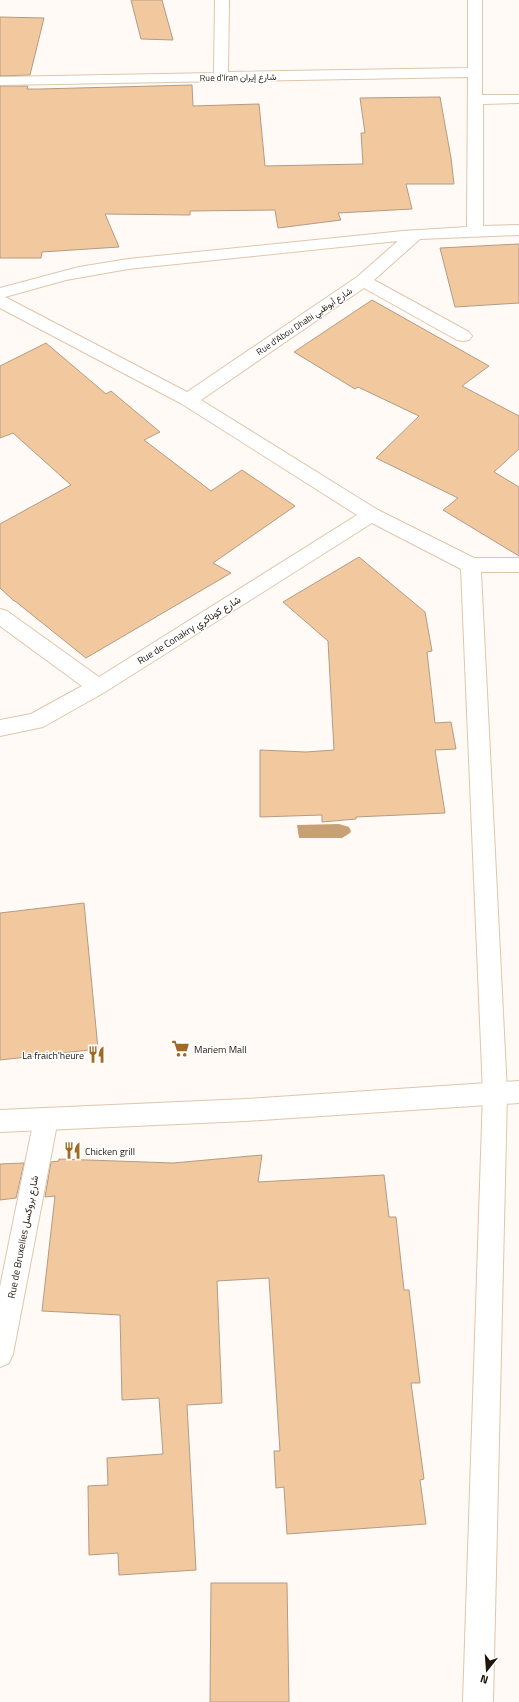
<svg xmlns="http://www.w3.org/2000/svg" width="519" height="1702" font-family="'Titillium Web',Vazirmatn,sans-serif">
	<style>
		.water { fill: #c7a076 }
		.building { fill: #f2c99e; stroke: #b39b83 }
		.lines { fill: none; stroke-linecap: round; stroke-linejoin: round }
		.minor-casing { stroke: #dec6ac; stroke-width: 2 }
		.major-casing { stroke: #dec6ac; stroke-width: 2 }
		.minor { fill: #fff; fill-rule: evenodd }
		.major { fill: #fff; fill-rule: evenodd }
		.labels { text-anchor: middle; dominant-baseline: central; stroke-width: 3; stroke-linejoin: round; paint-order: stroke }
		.far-street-label { font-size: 9px; fill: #1f160d; stroke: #fff }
		.street-label { font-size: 10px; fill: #1f160d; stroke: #fff }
		.poi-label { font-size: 10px; fill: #1f160d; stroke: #fff; text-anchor: start }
	</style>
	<rect width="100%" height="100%" fill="#fffaf5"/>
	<path class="water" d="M339,824L349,827L351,831L350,833L342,838H299L297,825Z"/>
	<g class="building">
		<path d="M131,0H162L173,40L141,39Z"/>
		<path d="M0,17L44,18L30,75L0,76Z"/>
		<path d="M192,85L193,106L259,104L265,166L363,164L361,133H365L360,98L440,97L451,158L454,184H406L412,209L338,213L341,220L278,228L275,210L190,211V215L105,214L119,247L42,252L41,258H0V86H28L27,89H40Z"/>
		<path d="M519,244V303L455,307L440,248Z"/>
		<path d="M372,300L489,366L462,386L519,416V449L494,472L519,487V556L443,510L458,498L376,458L419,416L358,387L355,389L294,352Z"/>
		<path d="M46,343L106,394L111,391L160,432L144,440L211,491L242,470L295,506L213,563L231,573L86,658L15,601H14L0,588V524L71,485L13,433L0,438V366Z"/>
		<path d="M359,557L425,612L432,651L427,652L435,723L451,722L456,749L435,750L445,813L356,817V819L322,822V815L260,817V750L306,752L334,750L328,641L283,602Z"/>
		<path d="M84,903L98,1049L0,1060V913Z"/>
		<path d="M262,1155L258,1182L384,1175L389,1217H396L404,1290H409L420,1383H411L424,1479L420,1480L426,1524L287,1534L284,1487L276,1488L274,1451H280L269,1278L217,1281L222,1403L187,1405L196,1570L119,1575L118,1553L89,1555L88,1486L108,1485L107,1458L163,1454L159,1398L122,1400L120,1315L42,1311L55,1196L45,1197L51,1162L59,1161V1159L173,1163Z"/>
		<path d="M24,1163L16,1198L0,1200V1164Z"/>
		<path d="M211,1583H287L289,1702H210Z"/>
	</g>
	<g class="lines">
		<defs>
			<g id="minor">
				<path d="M215,0H229L228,72L468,68V0H482V95H519V103L483,104V226L519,225V235L420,239L374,280L469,332L472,336L469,340L463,341L457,340L364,288L201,400L378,510L474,558H519V572H481L507,1093L493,1702H463L483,1093L461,569L372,523L105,692L43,727L0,736V720L31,714L82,686L0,626V609L7,611L99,677L357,515L182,404L0,308V288L79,267L128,259L403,231L467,227L468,77L0,85V77L214,73ZM398,241L357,277L187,392L5,297L66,280L128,269Z"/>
				<path d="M46,1108L55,1111L58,1119L13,1354L9,1363L0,1367V1287L34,1119L37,1111Z"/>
			</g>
			<path id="major" d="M519,1081V1103L246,1121L0,1132V1110L246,1099Z"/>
		</defs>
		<use href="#minor" class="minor-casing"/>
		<use href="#major" class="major-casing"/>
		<use href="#minor" class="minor"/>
		<use href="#major" class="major"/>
	</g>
	<defs>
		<symbol id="supermarket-bare" viewBox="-9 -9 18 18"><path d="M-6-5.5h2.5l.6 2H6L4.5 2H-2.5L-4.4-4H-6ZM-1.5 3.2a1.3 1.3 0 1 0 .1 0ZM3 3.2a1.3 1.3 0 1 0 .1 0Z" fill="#a06924" stroke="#fff" stroke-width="2.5" paint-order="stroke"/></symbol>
		<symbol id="restaurant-bare" viewBox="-9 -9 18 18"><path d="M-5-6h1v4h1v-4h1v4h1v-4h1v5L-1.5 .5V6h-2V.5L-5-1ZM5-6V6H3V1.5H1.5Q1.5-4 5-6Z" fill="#a06924" stroke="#fff" stroke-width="2.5" paint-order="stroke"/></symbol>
	</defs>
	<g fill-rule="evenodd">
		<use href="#supermarket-bare" x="168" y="1036" width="25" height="25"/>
		<use href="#restaurant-bare" x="84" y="1042" width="25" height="25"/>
		<use href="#restaurant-bare" x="60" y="1138" width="25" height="25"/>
	</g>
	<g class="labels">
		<g class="far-street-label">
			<text transform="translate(238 77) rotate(-1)">Rue d'Iran شارع إيران</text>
			<text transform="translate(304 321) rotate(-34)">Rue d'Abou Dhabi شارع أبوظبي</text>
		</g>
		<g class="street-label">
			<text transform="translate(189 630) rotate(-32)">Rue de Conakry شارع كوناكري</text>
			<text transform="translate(23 1237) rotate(-79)">Rue de Bruxelles شارع بروكسل</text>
		</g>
		<g class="poi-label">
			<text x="194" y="1049">Mariem Mall</text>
			<text x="84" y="1055" text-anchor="end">La fraich'heure</text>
			<text x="85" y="1151">Chicken grill</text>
		</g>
	</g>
	<g transform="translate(487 1670) rotate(197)" stroke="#ffffff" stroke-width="3" paint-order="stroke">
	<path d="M0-3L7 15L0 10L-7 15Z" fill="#1f160d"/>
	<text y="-6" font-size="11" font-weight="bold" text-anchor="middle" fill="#1f160d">N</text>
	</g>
</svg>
